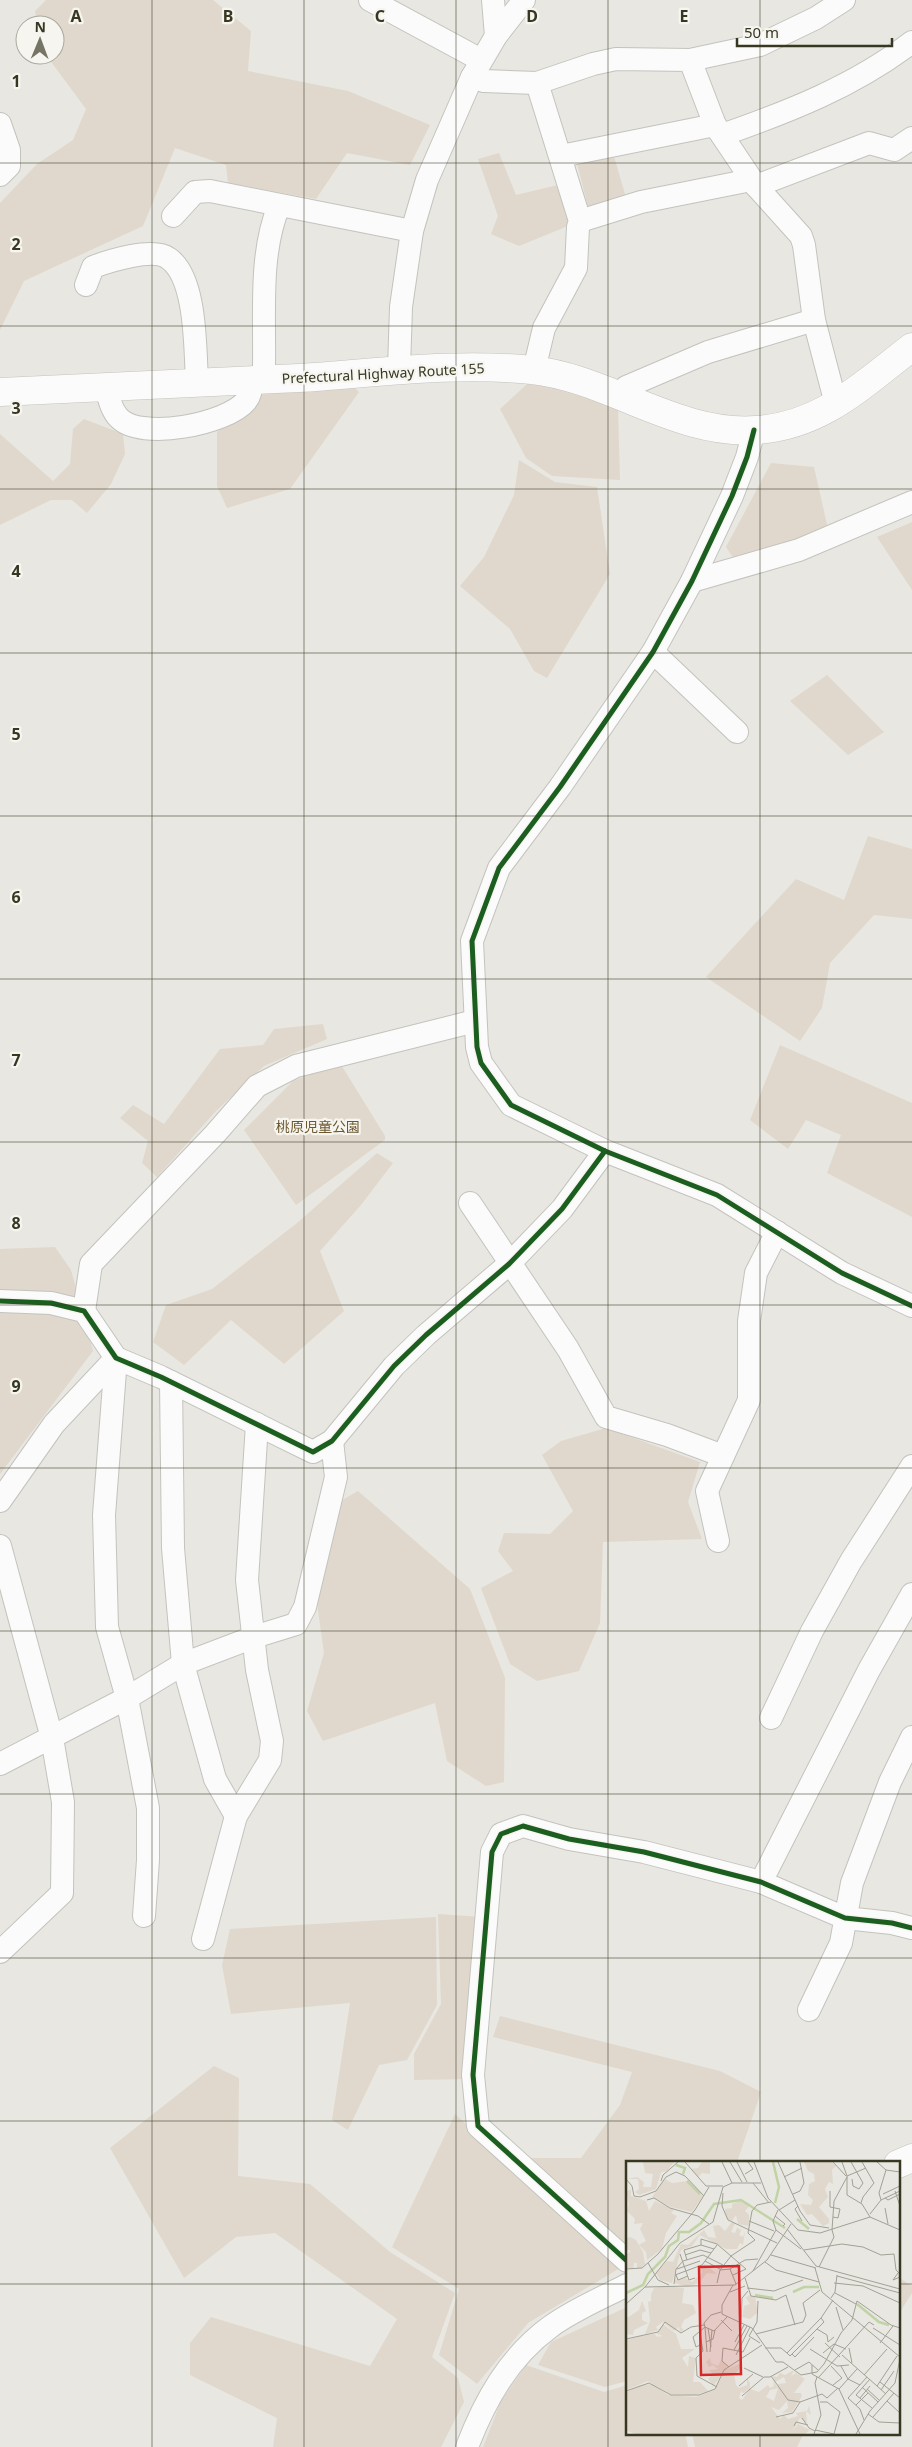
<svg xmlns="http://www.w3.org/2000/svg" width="912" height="2447" font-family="'Noto Sans','Noto Sans JP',sans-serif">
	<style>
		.green { fill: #e0d8cc }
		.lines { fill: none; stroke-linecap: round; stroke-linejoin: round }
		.minor-casing { stroke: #c3c3be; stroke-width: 24 }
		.tertiary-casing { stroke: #c3c3be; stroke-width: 29 }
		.secondary-casing { stroke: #c3c2bd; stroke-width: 29 }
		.minor { stroke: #fcfbfb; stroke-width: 22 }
		.tertiary { stroke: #fcfbfb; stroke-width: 28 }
		.secondary { stroke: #fcfbfb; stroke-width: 28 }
		.cycleway-casing { stroke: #f6f5f0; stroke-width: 8 }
		.cycleway { stroke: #1b5e20; stroke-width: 5 }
		.grid { fill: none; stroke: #383822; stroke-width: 1; stroke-opacity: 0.55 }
		.labels { text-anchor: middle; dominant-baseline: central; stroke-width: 4.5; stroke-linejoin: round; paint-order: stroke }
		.street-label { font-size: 14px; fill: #383822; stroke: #f6f5f0 }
		.park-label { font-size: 14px; fill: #6c582f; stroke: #f6f5f0 }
		.inset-river { fill: none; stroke: #c0d3a5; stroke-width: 2.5 }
		.inset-road { fill: none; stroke: #a2a195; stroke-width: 1 }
		.view { fill: #d62828; fill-opacity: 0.15; stroke: #d62828; stroke-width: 2.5 }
		.inset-edge { fill: none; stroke: #383822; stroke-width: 2.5 }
		.grid-label { font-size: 16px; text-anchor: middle; font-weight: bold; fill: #383822; stroke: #f6f5f0; stroke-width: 4.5; stroke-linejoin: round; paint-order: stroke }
	</style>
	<rect width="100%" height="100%" fill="#e8e7e2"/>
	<g class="green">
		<path d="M46,0H213L251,31L248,71L348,91L430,125L410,165L347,153L316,199L228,183L226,165L175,148L143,226L24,281L0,330V203L37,164L73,140L86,109L46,55H55V25H37L35,11Z"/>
		<path d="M499,153L516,195L562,184L569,213L568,226L519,246L491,234L498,216L478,159Z"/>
		<path d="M613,153L627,201L589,211L576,159Z"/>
		<path d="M527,384L547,386L618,408L620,480L552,476L526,458L500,409Z"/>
		<path d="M352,385L359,392L290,489L227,508L217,486V432L267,391Z"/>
		<path d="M84,419L123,434L125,454L111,484L87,513L72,500H51L0,525V434L53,481L70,464L73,429Z"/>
		<path d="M519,460L555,482L597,487L610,574L547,678L534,671L510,629L460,586L484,557L514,495Z"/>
		<path d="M771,463L814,467L828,529L734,559L726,547Z"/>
		<path d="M912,522V590L877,537Z"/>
		<path d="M827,675L884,732L848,755L790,701Z"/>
		<path d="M868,836L912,849V919L874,915L830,963L822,1008L800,1041L706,977L796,879L844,900Z"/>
		<path d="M323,1024L327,1039L264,1066L216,1111L157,1177L142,1163L148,1141L120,1118L133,1105L164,1124L220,1049L263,1045L274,1029Z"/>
		<path d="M780,1045L912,1103V1217L827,1173L841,1135L806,1120L788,1149L750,1120Z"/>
		<path d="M340,1063L385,1136V1140L296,1205L244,1130L293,1081Z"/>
		<path d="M377,1153L393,1163L361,1205L320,1251L344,1311L284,1364L231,1320L184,1365L153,1342L166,1305L212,1289L297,1223Z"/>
		<path d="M55,1247L71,1270L93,1351L0,1474V1249Z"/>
		<path d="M606,1428L700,1462L688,1502L702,1539L603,1542L600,1623L579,1671L537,1681L510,1664L481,1588L513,1571L498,1551L504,1533L550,1534L573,1511L542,1455L561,1441Z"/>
		<path d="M358,1491L470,1589L505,1678L504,1782L486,1786L447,1761L435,1703L323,1741L307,1711L324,1653L317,1603L339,1502Z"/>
		<path d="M438,1914L482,1917L467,2079L414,2080V2054L441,2004Z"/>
		<path d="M436,1917L437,2005L407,2060L379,2065L348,2130L332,2120L350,2003L231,2014L222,1965L230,1929Z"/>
		<path d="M500,2016L720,2071L761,2092L737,2162H627V2246L530,2158H581L620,2105L632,2072L493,2037Z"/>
		<path d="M214,2066L239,2078L238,2176L310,2184L390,2252L455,2293L432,2357L458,2378L464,2402L441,2447H273L277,2418L190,2375V2343L211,2317L370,2366L397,2319L275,2233L236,2237L184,2278L110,2148Z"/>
		<path d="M455,2114L620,2268L528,2323L477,2384L439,2355L459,2289L392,2247Z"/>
		<path d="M898,2277L912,2286V2293L898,2315Z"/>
		<path d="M627,2307V2381L605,2387L538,2365L551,2342Z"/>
		<path d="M526,2365L604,2392L627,2385V2433H685L688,2447H483L501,2401Z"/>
		<path d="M692,2433H804L797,2447H695Z"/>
	</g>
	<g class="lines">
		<defs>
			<g id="minor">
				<path d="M370,0L481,60"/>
				<path d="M493,0L496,36"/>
				<path d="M690,60L760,45L816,18L844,0"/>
				<path d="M472,77L484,81L537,83L593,64L616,59L690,60L715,125L756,186L801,236L804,245L814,320L836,404"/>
				<path d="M0,124L9,150V166L0,175"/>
				<path d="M722,135C788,112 855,86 912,42"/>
				<path d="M561,156L715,125"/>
				<path d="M756,186L869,143L894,150L912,138"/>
				<path d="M173,216L195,192L210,191L412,231"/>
				<path d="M580,221L641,202L751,180"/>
				<path d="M86,285L93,267C109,261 153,247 168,258C197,277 195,350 197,382"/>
				<path d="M399,369L401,307L412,231L427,180L472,77L496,36L524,0"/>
				<path d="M534,370L544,328L576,268L578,227L580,221L537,83"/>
				<path d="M265,379L264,366C265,315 259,253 279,206"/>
				<path d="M106,386C108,397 111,410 119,418C141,441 227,424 246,401C251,395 251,388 252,380"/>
				<path d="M620,396L626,387L708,352L814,320"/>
				<path d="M754,430L747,457L732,496L692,581L653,652L560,787L499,868L472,941L477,1047L481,1063L511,1105L605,1151L717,1195L842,1273L912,1306"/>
				<path d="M692,581L799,550L912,502"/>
				<path d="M653,652L737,732"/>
				<path d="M470,1203L568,1349L606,1417L667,1435L723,1456"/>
				<path d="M0,1301L51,1303L84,1311L116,1358L161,1377L313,1452L332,1441L394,1366L426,1335L509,1264L562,1209L605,1151"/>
				<path d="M84,1311L91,1264L215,1134L257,1086L296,1066L475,1021"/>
				<path d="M116,1358L104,1515L107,1627L127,1698L148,1808V1860L144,1916"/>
				<path d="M171,1382L173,1548L183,1664L215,1779L236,1816"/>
				<path d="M0,1501L54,1424L116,1358"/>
				<path d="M718,1541L707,1491L749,1400V1321L756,1273L777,1232"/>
				<path d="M0,1546L52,1738L63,1802L62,1893L0,1952"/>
				<path d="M771,1718L812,1631L851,1561L912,1466"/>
				<path d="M0,1764L127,1698L183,1664L254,1637L296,1624L305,1607L336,1477L332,1441"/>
				<path d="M761,1882L869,1670L912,1594"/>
				<path d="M203,1939L236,1816L270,1760L272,1741L257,1670L247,1580L257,1424"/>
				<path d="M809,2010L841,1943L852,1883L890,1782L912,1737"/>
				<path d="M627,2261L478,2126L473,2075L492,1852L501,1834L523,1826L569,1839L644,1852L761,1882L845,1918L892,1923L912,1928"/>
				<path d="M467,2447C485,2400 509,2357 550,2327C573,2310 602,2298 627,2285"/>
			</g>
			<path id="tertiary" d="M898,2164L912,2158"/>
			<path id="secondary" d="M0,392C100,387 200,383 299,378C377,373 454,362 532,370C608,378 678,436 756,430C822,426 862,385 912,347"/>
		</defs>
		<use href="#minor" class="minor-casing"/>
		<use href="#tertiary" class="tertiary-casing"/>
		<use href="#secondary" class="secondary-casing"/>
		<use href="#minor" class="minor"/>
		<use href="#tertiary" class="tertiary"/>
		<use href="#secondary" class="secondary"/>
		<defs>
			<g id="cycleway">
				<path d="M754,430L747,457L732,496L692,581L653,652L560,787L499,868L472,941L477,1047L481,1063L511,1105L605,1151L717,1195L842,1273L912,1306"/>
				<path d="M0,1301L51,1303L84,1311L116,1358L161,1377L313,1452L332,1441L394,1366L426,1335L509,1264L562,1209L605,1151"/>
				<path d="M627,2261L478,2126L473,2075L492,1852L501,1834L523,1826L569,1839L644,1852L761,1882L845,1918L892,1923L912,1928"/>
			</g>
		</defs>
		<use href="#cycleway" class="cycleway-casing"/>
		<use href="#cycleway" class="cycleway"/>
	</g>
	<path class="grid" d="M152,0V2447M304,0V2447M456,0V2447M608,0V2447M760,0V2162M0,163H912M0,326H912M0,489H912M0,653H912M0,816H912M0,979H912M0,1142H912M0,1305H912M0,1468H912M0,1631H912M0,1794H912M0,1958H912M0,2121H912M0,2284H627M898,2284H912M760,2433V2447"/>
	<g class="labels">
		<g class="street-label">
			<text transform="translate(383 373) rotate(-3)">Prefectural Highway Route 155</text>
		</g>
		<g class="park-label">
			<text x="318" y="1126">桃原児童公園</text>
		</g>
	</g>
	<g transform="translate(626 2161)">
		<rect width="274" height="274" fill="#e8e7e2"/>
		<path d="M17,1H48L41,10L35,11L30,28L13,34L9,31L13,28L12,18H1L11,16L18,21L17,26H25L27,13L19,12ZM76,1H84V13L76,12L72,16L65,8L72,7ZM178,1H205L210,5L206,9L207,23L203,21L199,28L202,36L193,46L203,58V62L197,65L186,53L181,54L174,43L185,44L187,39L182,34L183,23L189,20L188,13L182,10ZM39,18L46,22L62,20L77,35L66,51L45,46L26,36ZM5,28V35L20,40L23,50L29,40L48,49L45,52L51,55L40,72L36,88L21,99L20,91L13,84L20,80L14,68L17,62L8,63L9,58L1,50L3,43L0,31ZM115,39L124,44L119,50L123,54V65L112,63L110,54L106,60L102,59L99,51V48L106,47V43ZM106,61L109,62L105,71L109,72L111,67L115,69L113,74L117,76L119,70L117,84L114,82L111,88H100L74,74L66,85L55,89L46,122L34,119L30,112L41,100L47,101L55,83L62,84L78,69L82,76L90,77L87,65L93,64L99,70ZM4,76L10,79L17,91L19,103L15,107H11V102H8L7,108H1L0,94L5,90L0,88V77ZM79,103L91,113L81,112L73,122L61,126L49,122L48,119L59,117L66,121L76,112L75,106ZM39,125L58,127L56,142L67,144L70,152L58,159L55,166L58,169L54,171L53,166L48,170L37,161L30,166L32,169L19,173L24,160L22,141L25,140V133L28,127ZM123,134L129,136L132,151L124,158L116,156L118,145L124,143L120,137ZM16,140L20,150L16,152V159L22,162L8,169L7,174L1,173V157L13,149ZM37,163L50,173L55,188H69L56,197L62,206L63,195L70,197L67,221H74L82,230L69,234L44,233L22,220L0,229V179L14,175L29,173L31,176L37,175L31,173ZM84,197L85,202L92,205L95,199L102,206L85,228L87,224L82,218L87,213L83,209L92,208L87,204L83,206L80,201ZM113,203L115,206L108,214L110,224L113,227L121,224V217L124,222V227L117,232L115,230L113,237L116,239L124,228L133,231L142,224L144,227L148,225L147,220L152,227L144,229L140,236L148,240L152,227V223L160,222L158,216L149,221L147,215L151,216L154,212L159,214L166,210H168L165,215L170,212L179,218L168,232H175L176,235L166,251L156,252L162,247L161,240L153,249L145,246L154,258L158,254L162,258L172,255L170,252L181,250L183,245L185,254L180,250L181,262L174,257L166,271L172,263L184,269L179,273H9L0,269V231L14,224L27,223L42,234L70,236L88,229L99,209Z" fill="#e0d8cc"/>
		<path class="inset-river" d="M147,1L153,26L149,42M50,4L59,7L57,13M61,20L74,33M171,58L183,68M167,131L178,126H193M0,132L17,124L22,113L39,96L43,85L52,79L53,71H63L75,62L88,43L115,39L159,67M129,134L147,137M231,143L253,161L263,164"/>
		<path class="inset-road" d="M59,1L80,25H97M96,1L106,22M104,1L116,21M111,1L121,21M128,1L142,37L172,69L194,72L244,56L274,69M152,1L174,50L184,64L203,67M207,1L220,15M216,1L221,15V34L236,43L244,56M225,1L237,22M251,1L260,9L274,11M119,13L127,8L122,1M221,15L240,7M158,16L176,7M0,18L6,25L8,35L14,36L30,30L40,16L50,11L59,15L78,35M226,18L227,25L233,28L237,22M35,20L37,14L52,1M127,22L143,42M204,30V46L214,48L212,57L207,56M269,30L274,45M97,32L96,45L102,59L151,82M167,33L174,30L178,22L174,1M257,33L274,25M259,37L262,39L274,33M21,39L28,37L44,47L72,55L83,63M255,39L253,32L260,9M235,42L237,36L248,22L236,1M172,45L169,48L176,60M259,47L262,63M153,49L169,39M244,53L255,39L274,30M149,55L159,63L157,65M123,60L148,70M161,68L190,105L274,128M150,69L147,60L152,49M75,84V78L91,83L120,108L107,114M178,89L216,83L237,86L255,94L268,93L270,109L274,113M54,93L63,119L69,117M59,94L74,89L85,92M145,94L190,107M61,99L58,89L75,84L88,88M79,100L94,108M139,101L150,109L193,121M22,102L32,119L43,124M193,106L208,76L206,69L208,40L221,16M189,107L196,131L274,196M0,108L16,107L32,93L69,49L83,26M51,108L74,100M104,108L119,99L132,98M94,109L104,108L110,123M127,110L150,69L175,88M272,112L267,119L274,116M49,114L76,104L91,84M50,114L52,119L62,115M211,115L274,132M119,117L125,135L150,139L160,134L169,164M91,122L94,109L105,95L129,79L122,72L126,50L131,44L145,41M208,122L237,125L274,142M48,123L50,108L57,100L77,94L97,104M107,124L96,144V153L126,167L150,201H157L175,214L191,211L198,203L215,172L226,159L231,140L265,164L274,167M19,126L109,124L141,99L165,63M121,127L148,130L177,119M104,131L119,125M209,132L230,143M205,137L209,131L211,114M132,140L131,161L123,175L134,182M0,143L19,126L54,82L87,61L97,26L106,22H135M210,146L217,169M95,151L85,154L78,162L79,166L88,170L101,156M95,159L106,170M115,163L116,137L122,130M79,166L81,191M82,167L85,186M247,167L274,184M191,168L201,174L202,181L208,176M74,173L77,190L70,197L71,215L91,226M130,173L177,161L180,154L177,142L194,129M0,178L32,171L39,161L55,172L65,166L78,164M80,181L87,178L89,169M109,181L118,164M199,182L214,196M254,182L267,165M74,184L70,186L67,176L79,166M139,187H155L161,192L195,157L207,139M223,187L226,202M184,188L211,205L223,204M108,189L121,165M84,191L86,169M161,192L164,195L198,161L195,157M197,192L208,183L220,188M166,193L169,196L188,176M110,194L124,166M216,194L260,233M186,204V213L213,228L234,273M205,205L216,217L207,224M215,205L222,218L234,224M103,206L96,200L97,187L117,191L124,177M118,207L137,216M169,209L183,201L192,209M238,214L261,188M145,215L162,239L174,241L196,233L201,237L212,227M192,217L243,161L248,164M244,218L230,234L246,247M254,221L274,237M113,225L127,213M251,225L271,195M236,226L252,241M213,228L231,208M241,228L253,239M255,229L268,210M0,230L23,222L45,234H73L89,228L98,209L136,184M268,232L261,240L274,252M116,235L138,216H144L162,206M234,237L244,225M194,241H201L214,251L208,273M230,244L242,232M242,253L253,261L274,262M150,256L167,252L174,241M247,256L261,240M176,257L183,267L189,270M238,259L234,248L222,237L241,216M168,265L170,261L182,264M189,269L208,273M188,273L195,254L189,222L191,216M230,273L244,250L269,222L274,198"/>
		<path class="view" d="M113,105L115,213L75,214L73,106Z"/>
		<rect width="274" height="274" class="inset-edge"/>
	</g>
	<g class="grid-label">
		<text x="76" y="22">A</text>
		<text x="228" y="22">B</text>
		<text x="380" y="22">C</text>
		<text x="532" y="22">D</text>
		<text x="684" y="22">E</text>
		<text x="16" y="87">1</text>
		<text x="16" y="250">2</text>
		<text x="16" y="414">3</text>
		<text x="16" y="577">4</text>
		<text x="16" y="740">5</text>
		<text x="16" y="903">6</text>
		<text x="16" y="1066">7</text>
		<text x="16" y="1229">8</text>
		<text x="16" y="1392">9</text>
	</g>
	<g transform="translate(40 40) rotate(1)"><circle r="24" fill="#f6f5f0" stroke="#aaa99e"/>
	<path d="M0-4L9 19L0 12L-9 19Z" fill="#767565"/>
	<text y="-8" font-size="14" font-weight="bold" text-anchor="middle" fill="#383822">N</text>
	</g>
	<path d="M737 38v8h155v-8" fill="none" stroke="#383822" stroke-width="2.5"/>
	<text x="744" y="38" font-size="15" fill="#383822" stroke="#f6f5f0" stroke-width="4" paint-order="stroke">50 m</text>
</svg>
